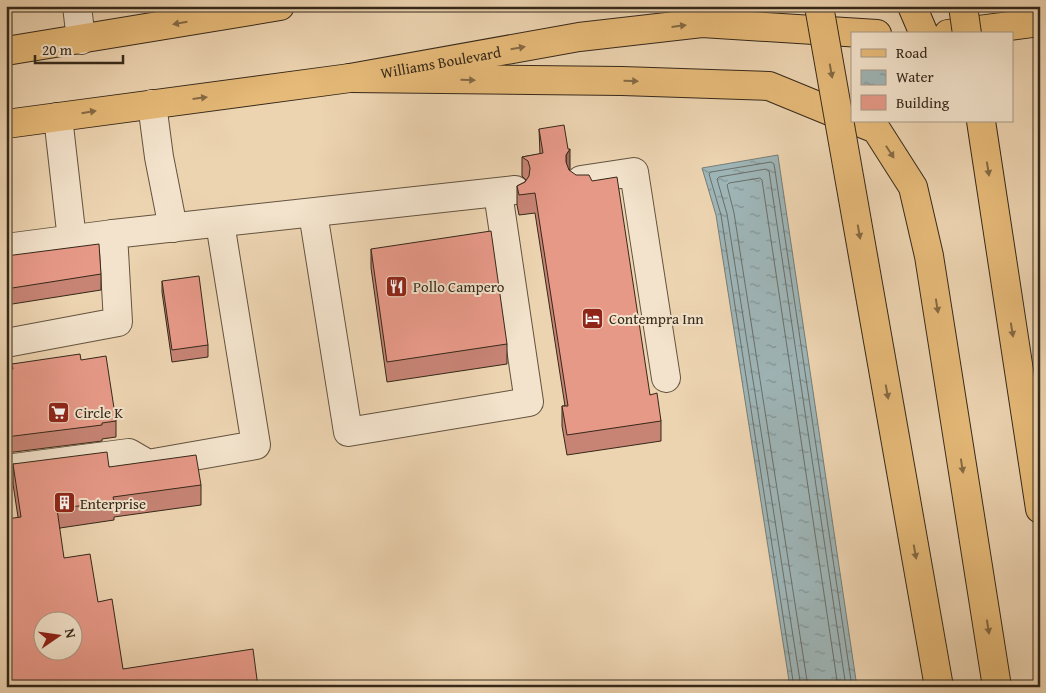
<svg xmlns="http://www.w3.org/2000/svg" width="1046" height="693" font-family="'Gentium Book Plus',serif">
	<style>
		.water { fill: url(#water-ripples); stroke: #747d78 }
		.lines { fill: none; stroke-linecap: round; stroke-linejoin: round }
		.shore { stroke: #6a6e68; stroke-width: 1 }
		.minor-casing { stroke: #63533f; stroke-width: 30 }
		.major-casing { stroke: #352819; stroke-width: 30 }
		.highway-casing { stroke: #352819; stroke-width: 30 }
		.minor { stroke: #f3e3cc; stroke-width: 28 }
		.major { stroke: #e6ba78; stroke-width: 28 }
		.highway { stroke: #e6ba78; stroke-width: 28 }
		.highway-bridge-casing { stroke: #352819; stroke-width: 30; stroke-linecap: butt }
		.highway-bridge { stroke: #e6ba78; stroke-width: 28 }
		.wall { fill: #c78475; stroke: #352819 }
		.shaded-wall { fill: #a26b5f; stroke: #352819 }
		.building { fill: #e79988; stroke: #352819; fill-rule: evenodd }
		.oneway { fill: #856a44 }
		.labels { text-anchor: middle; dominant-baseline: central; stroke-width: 4; stroke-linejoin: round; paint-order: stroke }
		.street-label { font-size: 15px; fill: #352819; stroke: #f3e3cc }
		.poi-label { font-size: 15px; fill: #352819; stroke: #f3e3cc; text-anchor: start }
	</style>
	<defs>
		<pattern id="water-ripples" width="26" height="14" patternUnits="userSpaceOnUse" patternTransform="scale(1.25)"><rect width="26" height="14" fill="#9eb5b7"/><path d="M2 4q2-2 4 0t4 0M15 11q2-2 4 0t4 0" fill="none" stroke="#829394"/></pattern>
	</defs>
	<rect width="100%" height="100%" fill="#edd4b1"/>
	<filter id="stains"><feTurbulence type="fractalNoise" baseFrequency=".004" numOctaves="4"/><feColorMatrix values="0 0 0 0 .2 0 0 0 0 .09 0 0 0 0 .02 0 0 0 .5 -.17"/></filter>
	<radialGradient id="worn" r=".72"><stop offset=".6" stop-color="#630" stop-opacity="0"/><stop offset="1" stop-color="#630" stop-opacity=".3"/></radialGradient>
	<path class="water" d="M778,155V156L857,687H790L716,215L702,168Z"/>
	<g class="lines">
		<g class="shore">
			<path d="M794,687L721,215L709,174L711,172L771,162L774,164L852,687"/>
			<path d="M801,687L727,214L717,179L719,177L766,169L769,171L846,687"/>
			<path d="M808,687L734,213L727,185L729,183L760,178L762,180L838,687"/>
		</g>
		<defs>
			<g id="minor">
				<path d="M77,6L81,40"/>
				<path d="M152,104L159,157L173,228"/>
				<path d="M58,117L72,240"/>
				<path d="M581,180L634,172L666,378"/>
				<path d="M313,213L348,432L529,402L498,193"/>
				<path d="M6,248L113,234"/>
				<path d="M6,343L118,322L113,234L515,190"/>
				<path d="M6,469L129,453L148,464L256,445L220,223"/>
			</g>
			<g id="major">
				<path d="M948,34L1040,22"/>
				<path d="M6,51L280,6"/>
				<path id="s1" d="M6,124L350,78L579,37L702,23L877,34"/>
			</g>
			<g id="highway">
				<path d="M912,6L924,34"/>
				<path d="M350,78L622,81L769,86L852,120"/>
				<path d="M856,121L876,129L913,187L929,256L997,687"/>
				<path d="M981,121L1040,509"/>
			</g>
		</defs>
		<use href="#minor" class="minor-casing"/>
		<use href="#major" class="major-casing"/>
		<use href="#highway" class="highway-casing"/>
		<use href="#minor" class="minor"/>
		<use href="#major" class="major"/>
		<use href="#highway" class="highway"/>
		<defs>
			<g id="highway-bridge">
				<path d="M819,6L939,687"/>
				<path d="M963,6L967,34"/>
			</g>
		</defs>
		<use href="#highway-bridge" class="highway-bridge-casing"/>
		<use href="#highway-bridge" class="highway-bridge"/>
	</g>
	<g class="wall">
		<path d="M539,129L570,169L569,170L650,395L661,421V441L567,455L562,426V406H565L535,213L519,215L517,205V186L525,182L526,180L522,176V157L540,154Z"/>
		<path d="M371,249L507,344V364L387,382L371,268Z"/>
		<path d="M6,256L101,274V290L6,305Z"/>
		<path d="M162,281L208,345V357L172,362L162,292Z"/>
		<path d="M81,360L116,421V437L102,439V441L6,453V370H12V364Z"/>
		<path d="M13,464L109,467L201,485V505L114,517V520L60,528L6,687L18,517L13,484Z"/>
	</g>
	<path class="shaded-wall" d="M570,149V169L566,175V155Z"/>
	<g class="building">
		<path d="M564,125L568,149H570L566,155V162L569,170L576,175H589L592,181L617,177L650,395L657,393L661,421L567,435L562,406H568L535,193L519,195L517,186L525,182L529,176L530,168L528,161L522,157L543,153L539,129Z"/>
		<path d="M491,231L507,344L387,362L371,249Z"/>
		<path d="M99,244L101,274L6,289V256Z"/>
		<path d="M199,276L208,345L172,350L162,281Z"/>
		<path d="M80,354L81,360L106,356L116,421L102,423V425L6,437V370L13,369L12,364Z"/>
		<path d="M107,452L109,467L196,455L201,485L113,497L114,501L57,509L64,558L90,554L98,602L112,599L123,669L253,649L258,687H6V519L21,517L13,464ZM42,620H72V650H42Z"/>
	</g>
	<defs><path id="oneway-solid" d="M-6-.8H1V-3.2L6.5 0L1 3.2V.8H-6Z" transform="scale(1.25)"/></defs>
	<g class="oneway">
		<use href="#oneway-solid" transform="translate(180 23) rotate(170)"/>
		<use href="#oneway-solid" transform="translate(679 26) rotate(-7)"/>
		<use href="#oneway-solid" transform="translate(518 48) rotate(-10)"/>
		<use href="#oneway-solid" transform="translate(831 71) rotate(80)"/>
		<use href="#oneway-solid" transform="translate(468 80) rotate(1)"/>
		<use href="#oneway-solid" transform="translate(631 81) rotate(2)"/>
		<use href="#oneway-solid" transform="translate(200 98) rotate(-7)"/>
		<use href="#oneway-solid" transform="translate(89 112) rotate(-9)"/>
		<use href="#oneway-solid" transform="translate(890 152) rotate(57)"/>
		<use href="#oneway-solid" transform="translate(988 169) rotate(81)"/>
		<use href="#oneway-solid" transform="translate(859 232) rotate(80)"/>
		<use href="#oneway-solid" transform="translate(937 306) rotate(81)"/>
		<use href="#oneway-solid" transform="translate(1012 330) rotate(81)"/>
		<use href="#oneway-solid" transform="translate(887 392) rotate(80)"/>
		<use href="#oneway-solid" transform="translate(962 466) rotate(81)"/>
		<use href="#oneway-solid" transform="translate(915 552) rotate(80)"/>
		<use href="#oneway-solid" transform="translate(988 627) rotate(81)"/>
	</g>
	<defs>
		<symbol id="restaurant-square" viewBox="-11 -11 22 22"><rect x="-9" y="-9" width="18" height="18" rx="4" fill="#8f2418" stroke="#f3e3cc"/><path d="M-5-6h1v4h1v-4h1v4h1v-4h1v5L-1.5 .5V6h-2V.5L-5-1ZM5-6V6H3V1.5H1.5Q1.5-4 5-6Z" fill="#fff"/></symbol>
		<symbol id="hotel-square" viewBox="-11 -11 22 22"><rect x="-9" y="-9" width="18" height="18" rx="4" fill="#8f2418" stroke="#f3e3cc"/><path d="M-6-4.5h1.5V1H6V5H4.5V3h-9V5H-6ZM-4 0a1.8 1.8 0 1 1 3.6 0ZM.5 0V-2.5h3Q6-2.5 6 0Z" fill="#fff"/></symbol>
		<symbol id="supermarket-square" viewBox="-11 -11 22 22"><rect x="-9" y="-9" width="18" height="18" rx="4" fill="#8f2418" stroke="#f3e3cc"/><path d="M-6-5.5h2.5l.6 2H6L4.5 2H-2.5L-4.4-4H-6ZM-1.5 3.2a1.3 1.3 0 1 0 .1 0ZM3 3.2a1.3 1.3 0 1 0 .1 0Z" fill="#fff"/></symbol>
		<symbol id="building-square" viewBox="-11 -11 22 22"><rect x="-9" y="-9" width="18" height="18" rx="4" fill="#8f2418" stroke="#f3e3cc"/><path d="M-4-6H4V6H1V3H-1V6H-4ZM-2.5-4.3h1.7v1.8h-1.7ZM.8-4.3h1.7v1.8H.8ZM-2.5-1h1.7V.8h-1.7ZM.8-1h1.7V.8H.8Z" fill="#fff"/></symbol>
	</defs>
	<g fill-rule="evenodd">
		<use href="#restaurant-square" x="384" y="274" width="25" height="25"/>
		<use href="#hotel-square" x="580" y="306" width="25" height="25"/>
		<use href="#supermarket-square" x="46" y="400" width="25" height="25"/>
		<use href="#building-square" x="52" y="490" width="25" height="25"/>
	</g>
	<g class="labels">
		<g class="street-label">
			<text stroke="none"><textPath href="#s1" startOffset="439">Williams Boulevard</textPath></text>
		</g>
		<g class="poi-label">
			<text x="413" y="286">Pollo Campero</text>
			<text x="609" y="318">Contempra Inn</text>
			<text x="75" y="412">Circle K</text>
			<text x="80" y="503">Enterprise</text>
		</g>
	</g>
	<rect width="1046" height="693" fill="none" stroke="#edd4b1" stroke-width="25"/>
	<rect x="8" y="8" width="1031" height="678" fill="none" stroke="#352819" stroke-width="2.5"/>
	<rect x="12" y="12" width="1021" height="668" fill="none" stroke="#352819"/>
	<rect x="851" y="32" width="162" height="90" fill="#f3e3cc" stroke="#a79884"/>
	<rect x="861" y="49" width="25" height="8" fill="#e6ba78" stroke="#a79884"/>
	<text x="896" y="58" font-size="15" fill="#352819">Road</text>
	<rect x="861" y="70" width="25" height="15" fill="url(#water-ripples)" stroke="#a79884"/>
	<text x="896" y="82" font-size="15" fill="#352819">Water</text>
	<rect x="861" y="95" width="25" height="15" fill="#e79988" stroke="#a79884"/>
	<text x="896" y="108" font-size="15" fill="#352819">Building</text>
	<g transform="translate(58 636) rotate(77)"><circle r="24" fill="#f3e3cc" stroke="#a79884"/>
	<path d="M0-4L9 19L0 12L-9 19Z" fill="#8f2418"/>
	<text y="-8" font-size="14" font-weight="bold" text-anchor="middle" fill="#352819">N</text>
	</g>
	<path d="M35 55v8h88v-8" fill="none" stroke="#352819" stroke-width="2.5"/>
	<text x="42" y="55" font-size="15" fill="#352819" stroke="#f3e3cc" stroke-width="4" paint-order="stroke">20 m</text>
	<rect width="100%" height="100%" filter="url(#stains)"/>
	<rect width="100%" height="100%" fill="url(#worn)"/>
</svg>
